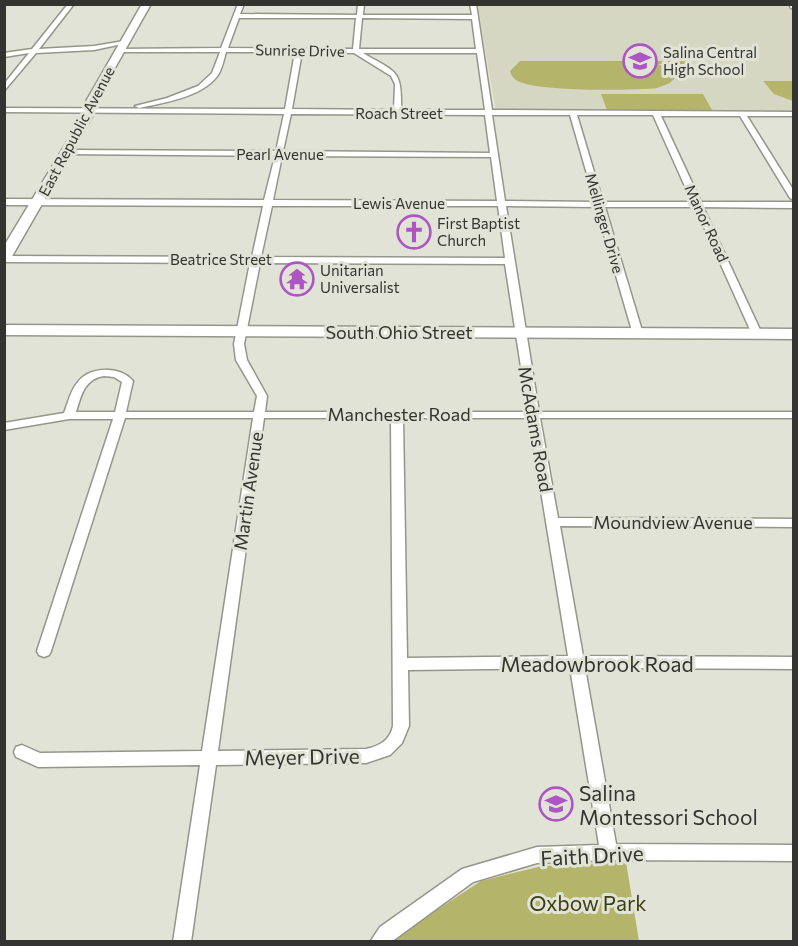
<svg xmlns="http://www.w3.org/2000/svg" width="798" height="946" font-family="Commissioner,sans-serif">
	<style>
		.built { fill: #d6d7c3 }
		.green { fill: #b4b56a }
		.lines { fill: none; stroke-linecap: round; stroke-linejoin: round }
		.street-casing { stroke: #95968a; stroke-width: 3 }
		.secondary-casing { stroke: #95968a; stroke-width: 3 }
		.street { fill: #fff; fill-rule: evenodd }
		.secondary { fill: #fff; fill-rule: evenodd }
		.labels { text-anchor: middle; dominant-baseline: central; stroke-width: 6; stroke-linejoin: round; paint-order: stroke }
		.far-street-label { font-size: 15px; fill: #33332f; stroke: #e2e3d7 }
		.far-poi-label { font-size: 15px; fill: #33332f; stroke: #e2e3d7; text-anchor: start }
		.street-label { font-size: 18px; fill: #33332f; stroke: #e2e3d7 }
		.near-street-label { font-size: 21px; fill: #33332f; stroke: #e2e3d7 }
		.near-poi-label { font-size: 21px; fill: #33332f; stroke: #e2e3d7; text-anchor: start }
		.near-park-label { font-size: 21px; fill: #3c3c13; stroke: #e2e3d7 }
	</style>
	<rect width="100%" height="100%" fill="#e2e3d7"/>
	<path class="built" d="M477,5H786L793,13V112L496,111Z"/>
	<g class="green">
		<path d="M520,61H688L689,64H658L671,70L675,78L670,83L657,88C633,91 544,91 523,83C516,81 512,78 510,71Z"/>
		<path d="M763,81H793V101L774,94Z"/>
		<path d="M601,94H703L712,110H607Z"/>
		<path d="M626,862L639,941L394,942L400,934L481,881L542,866Z"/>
	</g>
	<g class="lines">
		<defs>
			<g id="street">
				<path d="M68,4H74L39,49L94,46L124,41L127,43L94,50L36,53L4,91V84L29,53L4,57V53L32,49Z"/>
				<path d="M238,4H244L240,14L357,15L358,4H364L363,15H472L470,4H476L492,110L794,112V116H747L794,191V200L790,198L740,116H661L701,202H794V208L703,207L762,334L761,336H753L752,334L695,207H605L643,334L638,337L633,334L596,207L506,206L539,412H794V418H540L558,518L794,519V527L560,526L583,656L794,657V669L585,668L616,844L794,845V861L609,860L537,863L473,882L391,942H370L380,927L462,869L537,847L599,845L570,668L408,670L409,726L402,743L390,755L366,763L216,765L191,942H173L200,765L38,767L16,757L14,752L16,747L22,745L40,753L202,751L253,418H125L51,651L49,655L44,657L39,655L37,651L113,419H69L4,430V423L64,413C68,403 70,391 78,382C90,366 120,366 133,381L126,412H254L257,396L236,360L234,344L250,263L4,262V256L252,257L263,206L4,205V199L264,200L275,156L66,154L62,152L66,150L276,151L284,114L4,112V108L285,109L295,52H226C224,59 222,69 218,75C203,97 163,103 139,108L135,106L167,98L198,86L212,73L220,52H120L117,50L118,49L221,48ZM239,18H356L353,49L228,48ZM362,18L472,19L476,49H359ZM302,52L354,53L391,76L395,84L394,110L292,109ZM363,53H477L485,110H401C402,68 396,73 363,53ZM291,114L485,115L490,153L283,151ZM492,115H570L595,202L505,201ZM577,115H653L692,202H603ZM282,156L491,157L497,201L273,200ZM272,206H498L505,258L261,257ZM260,263L505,264L528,412H265L267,396L247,360L244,344ZM104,376L114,377L122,382L115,412H76C81,396 84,379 104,376ZM264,418H391L393,726C390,740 380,746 366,749L218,751ZM403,418H529L568,656L407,658Z"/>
			</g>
			<g id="secondary">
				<path d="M142,4H151L94,105L92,117L11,258L4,262V246L82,117L84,105Z"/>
				<path d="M789,4H794V9L791,8Z"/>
				<path d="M4,325L794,329V339L4,335Z"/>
			</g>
		</defs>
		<use href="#street" class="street-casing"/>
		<use href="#secondary" class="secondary-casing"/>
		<use href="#street" class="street"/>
		<use href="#secondary" class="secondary"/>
	</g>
	<defs>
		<symbol id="school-ring" viewBox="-11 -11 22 22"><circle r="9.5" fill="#e2e3d7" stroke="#ac55c3" stroke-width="1.5"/><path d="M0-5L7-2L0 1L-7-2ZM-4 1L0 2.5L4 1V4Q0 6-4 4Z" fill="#ac55c3"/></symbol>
		<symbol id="church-ring" viewBox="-11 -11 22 22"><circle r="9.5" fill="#e2e3d7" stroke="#ac55c3" stroke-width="1.5"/><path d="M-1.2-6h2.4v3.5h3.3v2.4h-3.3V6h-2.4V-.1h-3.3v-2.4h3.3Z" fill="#ac55c3"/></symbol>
		<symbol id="temple-ring" viewBox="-11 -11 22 22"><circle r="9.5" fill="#e2e3d7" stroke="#ac55c3" stroke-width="1.5"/><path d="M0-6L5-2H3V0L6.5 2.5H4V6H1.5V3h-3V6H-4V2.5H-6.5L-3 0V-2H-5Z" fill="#ac55c3"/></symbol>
	</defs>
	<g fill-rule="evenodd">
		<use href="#school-ring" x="621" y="42" width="38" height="38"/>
		<use href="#church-ring" x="395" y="213" width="38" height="38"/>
		<use href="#temple-ring" x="278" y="260" width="38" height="38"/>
		<use href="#school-ring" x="537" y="785" width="38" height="38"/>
	</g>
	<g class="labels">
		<g class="far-street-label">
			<text transform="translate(300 50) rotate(1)">Sunrise Drive</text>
			<text x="399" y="113">Roach Street</text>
			<text transform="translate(76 131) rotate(-62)">East Republic Avenue</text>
			<text x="280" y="154">Pearl Avenue</text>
			<text x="399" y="203">Lewis Avenue</text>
			<text transform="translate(605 223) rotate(74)">Mellinger Drive</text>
			<text transform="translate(707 223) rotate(65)">Manor Road</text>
			<text x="221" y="259">Beatrice Street</text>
		</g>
		<g class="far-poi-label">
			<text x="663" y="52">Salina Central<tspan x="663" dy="17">High School</tspan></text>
			<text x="437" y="223">First Baptist<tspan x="437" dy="17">Church</tspan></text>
			<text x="320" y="270">Unitarian<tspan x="320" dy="17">Universalist</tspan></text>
		</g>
		<g class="street-label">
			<text x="399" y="332">South Ohio Street</text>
			<text x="399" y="414">Manchester Road</text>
			<text transform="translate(536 429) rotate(80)">McAdams Road</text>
			<text transform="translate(248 491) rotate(-82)">Martin Avenue</text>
			<text x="673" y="522">Moundview Avenue</text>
		</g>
		<g class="near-street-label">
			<text x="597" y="663">Meadowbrook Road</text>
			<text transform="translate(302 756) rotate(-1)">Meyer Drive</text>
			<text transform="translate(592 855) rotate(-3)">Faith Drive</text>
		</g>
		<g class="near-poi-label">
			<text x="579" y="792">Salina<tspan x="579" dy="24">Montessori School</tspan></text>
		</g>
		<g class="near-park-label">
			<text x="588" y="902">Oxbow Park</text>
		</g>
	</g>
	<rect width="798" height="946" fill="none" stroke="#33332f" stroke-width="12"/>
</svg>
